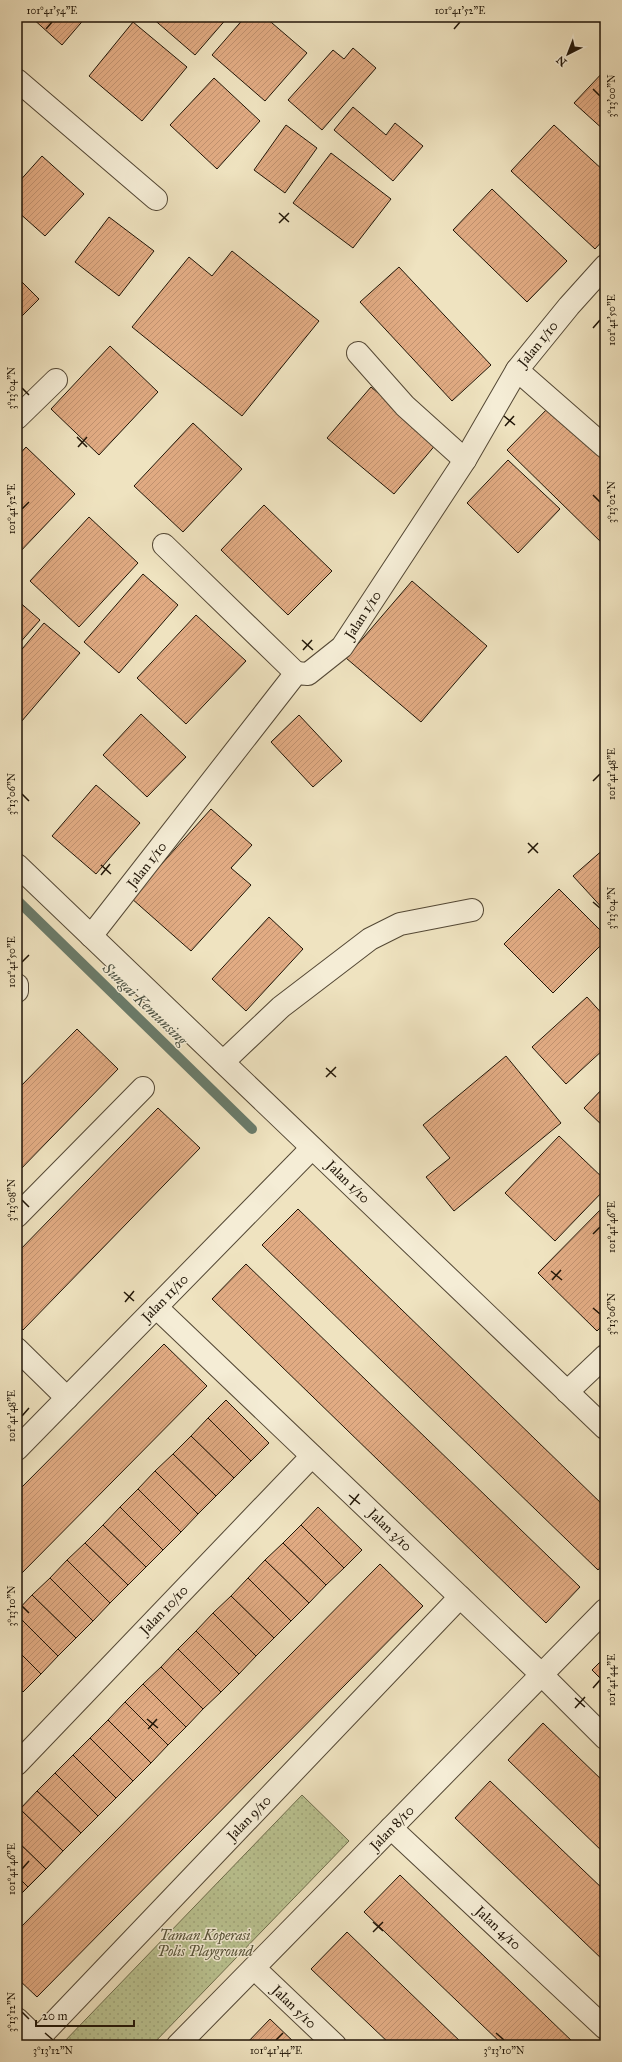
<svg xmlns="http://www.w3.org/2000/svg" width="622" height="2062" font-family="'IM FELL Great Primer',serif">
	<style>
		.park { fill: url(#park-dots); stroke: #6d6c4c }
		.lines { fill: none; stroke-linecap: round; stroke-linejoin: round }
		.stream { stroke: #6a7b6a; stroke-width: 10 }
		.building { fill: url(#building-hatch); stroke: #201507 }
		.minor-casing { stroke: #544835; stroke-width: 24 }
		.minor { stroke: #f5edd6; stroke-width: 22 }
		.ticks { fill: none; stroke: #201507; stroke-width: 1.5 }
		.labels { text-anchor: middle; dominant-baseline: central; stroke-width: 3; stroke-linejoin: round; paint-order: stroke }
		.street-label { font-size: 14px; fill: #201507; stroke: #f5edd6 }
		.park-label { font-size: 14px; font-style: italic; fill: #565237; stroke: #f5edd6 }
		.water-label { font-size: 15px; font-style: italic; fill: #4b5041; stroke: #f5edd6 }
		.neatline { fill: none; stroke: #201507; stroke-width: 1.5 }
		.ticks-label { font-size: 10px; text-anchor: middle; fill: #201507 }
	</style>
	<defs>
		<pattern id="park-dots" width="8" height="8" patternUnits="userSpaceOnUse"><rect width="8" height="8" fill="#bac391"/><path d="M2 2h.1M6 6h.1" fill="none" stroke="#a0a77c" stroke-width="1.8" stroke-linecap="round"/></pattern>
		<pattern id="building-hatch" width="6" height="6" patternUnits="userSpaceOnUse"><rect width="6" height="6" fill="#e1ab83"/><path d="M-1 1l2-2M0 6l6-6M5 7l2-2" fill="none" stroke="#c19270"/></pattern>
	</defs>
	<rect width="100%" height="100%" fill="#efe3c0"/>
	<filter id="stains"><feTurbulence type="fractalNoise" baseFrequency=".005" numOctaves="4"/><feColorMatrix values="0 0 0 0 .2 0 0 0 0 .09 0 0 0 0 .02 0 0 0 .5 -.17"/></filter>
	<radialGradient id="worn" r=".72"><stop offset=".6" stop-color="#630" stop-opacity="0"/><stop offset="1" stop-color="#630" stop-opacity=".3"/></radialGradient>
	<path class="park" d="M302,1795L349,1841L152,2045H61Z"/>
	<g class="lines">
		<path class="stream" d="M17,900L252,1129"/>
	</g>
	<g class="building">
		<path d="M31,17H86L62,45Z"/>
		<path d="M151,17H228L195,55Z"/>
		<path d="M245,17H265L307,53L265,101L212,55Z"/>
		<path d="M133,22L187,67L142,121L89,76Z"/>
		<path d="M353,48L376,68L322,130L288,100L333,50L344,59Z"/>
		<path d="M605,70V131L574,103Z"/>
		<path d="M214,78L260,121L217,169L170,125Z"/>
		<path d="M353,107L386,135L395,123L423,146L393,181L334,130Z"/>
		<path d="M286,125L317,148L285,193L254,170Z"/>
		<path d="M554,125L605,172V238L595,249L511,171Z"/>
		<path d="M331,153L391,199L353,248L293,203Z"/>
		<path d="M42,156L84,194L45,236L17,211V184Z"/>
		<path d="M492,189L567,261L527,302L453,230Z"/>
		<path d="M109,217L154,251L119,296L75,262Z"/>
		<path d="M232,251L319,321L242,416L132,327L189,257L212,276Z"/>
		<path d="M399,267L491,365L452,401L360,302Z"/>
		<path d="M17,277L39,299L17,321Z"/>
		<path d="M110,346L158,392L99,455L51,409Z"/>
		<path d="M371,387L437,443L394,494L327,438Z"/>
		<path d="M552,404L605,455V546L507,450Z"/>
		<path d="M193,423L242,469L183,532L134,486Z"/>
		<path d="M26,447L75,494L17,555V457Z"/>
		<path d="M508,460L560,509L518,553L467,503Z"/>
		<path d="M264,505L332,571L288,615L221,550Z"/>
		<path d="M89,517L138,563L79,627L30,581Z"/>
		<path d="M143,574L178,605L119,673L84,642Z"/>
		<path d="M412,581L487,646L421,722L346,658Z"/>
		<path d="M17,600L40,620L17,646Z"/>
		<path d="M196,615L246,661L186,724L137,678Z"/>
		<path d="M44,623L80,653L21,722L17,719V655Z"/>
		<path d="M141,714L186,757L147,797L103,755Z"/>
		<path d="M299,715L342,761L313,787L271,742Z"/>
		<path d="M96,785L140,823L96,874L52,836Z"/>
		<path d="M211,809L252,845L231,868L251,885L191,951L131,898Z"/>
		<path d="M605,848V911L573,876Z"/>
		<path d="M559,889L605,935V941L553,993L504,944Z"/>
		<path d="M269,917L303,949L246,1011L212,979Z"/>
		<path d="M587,997L605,1017V1048L566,1084L532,1047Z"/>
		<path d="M77,1029L118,1069L17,1173V1090Z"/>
		<path d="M506,1056L561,1123L454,1211L426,1177L450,1158L423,1125Z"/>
		<path d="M605,1086V1128L584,1108Z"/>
		<path d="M158,1108L200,1148L23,1330L17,1325V1253Z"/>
		<path d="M559,1136L605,1180V1189L555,1241L505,1193Z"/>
		<path d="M605,1205V1323L597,1331L538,1273Z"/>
		<path d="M298,1209L605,1507V1562L598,1570L262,1245Z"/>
		<path d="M246,1264L580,1587L546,1623L212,1299Z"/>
		<path d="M164,1344L207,1386L17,1578V1492Z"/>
		<path d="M226,1400L269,1443L251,1461L208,1418Z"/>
		<path d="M208,1418L251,1461L234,1478L191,1436Z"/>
		<path d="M191,1436L234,1478L216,1496L173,1454Z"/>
		<path d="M173,1454L216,1496L198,1514L155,1471Z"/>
		<path d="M155,1471L198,1514L181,1532L138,1489Z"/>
		<path d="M138,1489L181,1532L163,1550L120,1507Z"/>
		<path d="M120,1507L163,1550L146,1567L103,1525Z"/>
		<path d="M318,1507L362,1550L344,1568L301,1525Z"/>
		<path d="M103,1525L146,1567L128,1585L85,1543Z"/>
		<path d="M301,1525L344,1568L326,1585L283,1543Z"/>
		<path d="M85,1543L128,1585L110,1603L67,1560Z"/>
		<path d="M283,1543L326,1585L309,1603L265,1560Z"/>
		<path d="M67,1560L110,1603L93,1621L50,1578Z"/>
		<path d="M265,1560L309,1603L291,1621L248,1578Z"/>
		<path d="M380,1564L423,1606L37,1997L17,1978V1931Z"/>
		<path d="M50,1578L93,1621L76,1638L32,1595Z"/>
		<path d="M248,1578L291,1621L274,1638L231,1596Z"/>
		<path d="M32,1595L76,1638L58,1656L17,1615V1611Z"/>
		<path d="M231,1596L274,1638L256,1656L213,1613Z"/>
		<path d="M213,1613L256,1656L239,1674L196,1631Z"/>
		<path d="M17,1615L58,1656L41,1674L17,1650Z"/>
		<path d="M196,1631L239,1674L221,1692L178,1649Z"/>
		<path d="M178,1649L221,1692L203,1709L161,1667Z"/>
		<path d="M17,1650L41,1674L23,1692L17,1686Z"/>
		<path d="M605,1657V1683L592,1670Z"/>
		<path d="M161,1667L203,1709L186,1727L143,1684Z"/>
		<path d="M143,1684L186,1727L168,1745L125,1702Z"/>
		<path d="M125,1702L168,1745L151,1763L108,1720Z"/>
		<path d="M108,1720L151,1763L133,1781L90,1738Z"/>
		<path d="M543,1723L605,1783V1854L508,1760Z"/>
		<path d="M90,1738L133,1781L116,1798L73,1755Z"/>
		<path d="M73,1755L116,1798L98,1816L55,1773Z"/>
		<path d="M55,1773L98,1816L81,1833L37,1791Z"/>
		<path d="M490,1781L605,1891V1962L455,1818Z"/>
		<path d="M37,1791L81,1833L63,1851L20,1809Z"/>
		<path d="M20,1809L63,1851L46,1869L17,1841V1811Z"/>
		<path d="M17,1841L46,1869L28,1887L17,1876Z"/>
		<path d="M400,1875L576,2045H503L364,1912Z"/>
		<path d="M17,1876L28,1887L17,1898Z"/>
		<path d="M347,1932L464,2045H391L311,1969Z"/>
		<path d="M270,2019L297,2045H245Z"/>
	</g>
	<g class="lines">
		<defs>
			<g id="minor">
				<path d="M17,80L156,199"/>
				<path d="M358,353L405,406L465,460"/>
				<path d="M517,370L605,447"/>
				<path d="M17,418L56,380"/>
				<path d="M164,545L296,673"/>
				<path d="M17,865L605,1428"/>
				<path d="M91,936L296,673L308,674L342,647L465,460L517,370L569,306L605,266"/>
				<path d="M17,985V991"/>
				<path d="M223,1062L281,1007L370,939L400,924L472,910"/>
				<path d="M17,1216L143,1088"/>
				<path d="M156,1307L542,1675L605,1738"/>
				<path d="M17,1349L67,1398"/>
				<path d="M567,1392L605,1356"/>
				<path d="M17,1449L312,1148"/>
				<path d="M17,1764L312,1456"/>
				<path d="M391,1828L605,2028"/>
				<path d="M254,1968L335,2045"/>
				<path d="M17,2019L44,2045"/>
				<path d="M38,2039L460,1597"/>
				<path d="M178,2045L605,1610"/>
			</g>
		</defs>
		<use href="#minor" class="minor-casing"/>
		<use href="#minor" class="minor"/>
	</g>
	<path class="ticks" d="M46,29L52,22M454,29L460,22M593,89L600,96M279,213L289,222M279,223L289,213M593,328L600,320M22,388L29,395M504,416L515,425M505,426L514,416M77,437L87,447M78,447L87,437M593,495L600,502M22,509L29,502M302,640L313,650M303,650L312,640M593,781L600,774M22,794L29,801M528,843L538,853M528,853L538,843M101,865L111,874M101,875L110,864M593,902L600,908M22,962L29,955M326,1068L336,1077M326,1077L336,1067M22,1200L29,1207M593,1234L600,1227M551,1271L562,1280M552,1280L561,1270M124,1292L134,1301M125,1302L134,1291M593,1308L600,1314M22,1416L29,1408M349,1495L360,1504M350,1505L359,1494M22,1606L29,1613M593,1688L600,1680M575,1698L585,1707M575,1708L585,1697M147,1719L158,1728M148,1729L157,1719M22,1869L29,1861M373,1922L383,1931M373,1932L383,1922M22,2012L29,2019M45,2033L53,2040M496,2033L504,2040M276,2040L283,2033"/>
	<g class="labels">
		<g class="street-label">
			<text transform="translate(538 344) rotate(-51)">Jalan 1/10</text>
			<text transform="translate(363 615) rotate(-57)">Jalan 1/10</text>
			<text transform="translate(147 865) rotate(-52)">Jalan 1/10</text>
			<text transform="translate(348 1182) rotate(44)">Jalan 1/10</text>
			<text transform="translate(165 1298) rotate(-46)">Jalan 11/10</text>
			<text transform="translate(390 1530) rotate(44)">Jalan 3/10</text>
			<text transform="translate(164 1610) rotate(-46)">Jalan 10/10</text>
			<text transform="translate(249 1818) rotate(-46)">Jalan 9/10</text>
			<text transform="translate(392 1828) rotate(-46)">Jalan 8/10</text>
			<text transform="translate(498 1928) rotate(43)">Jalan 4/10</text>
			<text transform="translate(294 2007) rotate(44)">Jalan 5/10</text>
		</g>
		<g class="park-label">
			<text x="205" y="1935">Taman Koperasi<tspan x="205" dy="16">Polis Playground</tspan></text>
		</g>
		<g class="water-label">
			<text transform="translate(145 1004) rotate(44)">Sungai Kemunsing</text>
		</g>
	</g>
	<rect width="622" height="2062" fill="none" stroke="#efe3c0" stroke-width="44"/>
	<g transform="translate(568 54) rotate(222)" stroke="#f5edd6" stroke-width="3" paint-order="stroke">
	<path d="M0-3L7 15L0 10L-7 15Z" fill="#201507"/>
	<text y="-6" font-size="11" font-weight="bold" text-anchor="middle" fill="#201507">N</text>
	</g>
	<path d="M36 2020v6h98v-6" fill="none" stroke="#201507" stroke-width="2"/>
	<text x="42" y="2020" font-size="12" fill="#201507" stroke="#f5edd6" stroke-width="3" paint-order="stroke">20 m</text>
	<rect x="22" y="22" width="578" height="2018" class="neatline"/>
	<g class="ticks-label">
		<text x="52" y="14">101°41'54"E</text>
		<text x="460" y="14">101°41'52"E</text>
		<text transform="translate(611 96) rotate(-90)" y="4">3°13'00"N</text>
		<text transform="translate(611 320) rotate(-90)" y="4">101°41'50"E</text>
		<text transform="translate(11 388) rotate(-90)" y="4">3°13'04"N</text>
		<text transform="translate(611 502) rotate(-90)" y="4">3°13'02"N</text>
		<text transform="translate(11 509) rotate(-90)" y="4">101°41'52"E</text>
		<text transform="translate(611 774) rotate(-90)" y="4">101°41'48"E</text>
		<text transform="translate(11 794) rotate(-90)" y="4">3°13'06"N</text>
		<text transform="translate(611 908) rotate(-90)" y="4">3°13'04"N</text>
		<text transform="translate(11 962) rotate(-90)" y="4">101°41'50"E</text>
		<text transform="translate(11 1200) rotate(-90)" y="4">3°13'08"N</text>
		<text transform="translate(611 1227) rotate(-90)" y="4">101°41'46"E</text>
		<text transform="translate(611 1314) rotate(-90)" y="4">3°13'06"N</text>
		<text transform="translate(11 1416) rotate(-90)" y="4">101°41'48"E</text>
		<text transform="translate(11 1606) rotate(-90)" y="4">3°13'10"N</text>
		<text transform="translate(611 1680) rotate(-90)" y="4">101°41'44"E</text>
		<text transform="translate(11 1869) rotate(-90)" y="4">101°41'46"E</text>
		<text transform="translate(11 2012) rotate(-90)" y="4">3°13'12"N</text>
		<text x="53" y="2054">3°13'12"N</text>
		<text x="276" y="2054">101°41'44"E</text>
		<text x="504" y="2054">3°13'10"N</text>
	</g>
	<rect width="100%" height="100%" filter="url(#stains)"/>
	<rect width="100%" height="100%" fill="url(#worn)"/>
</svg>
